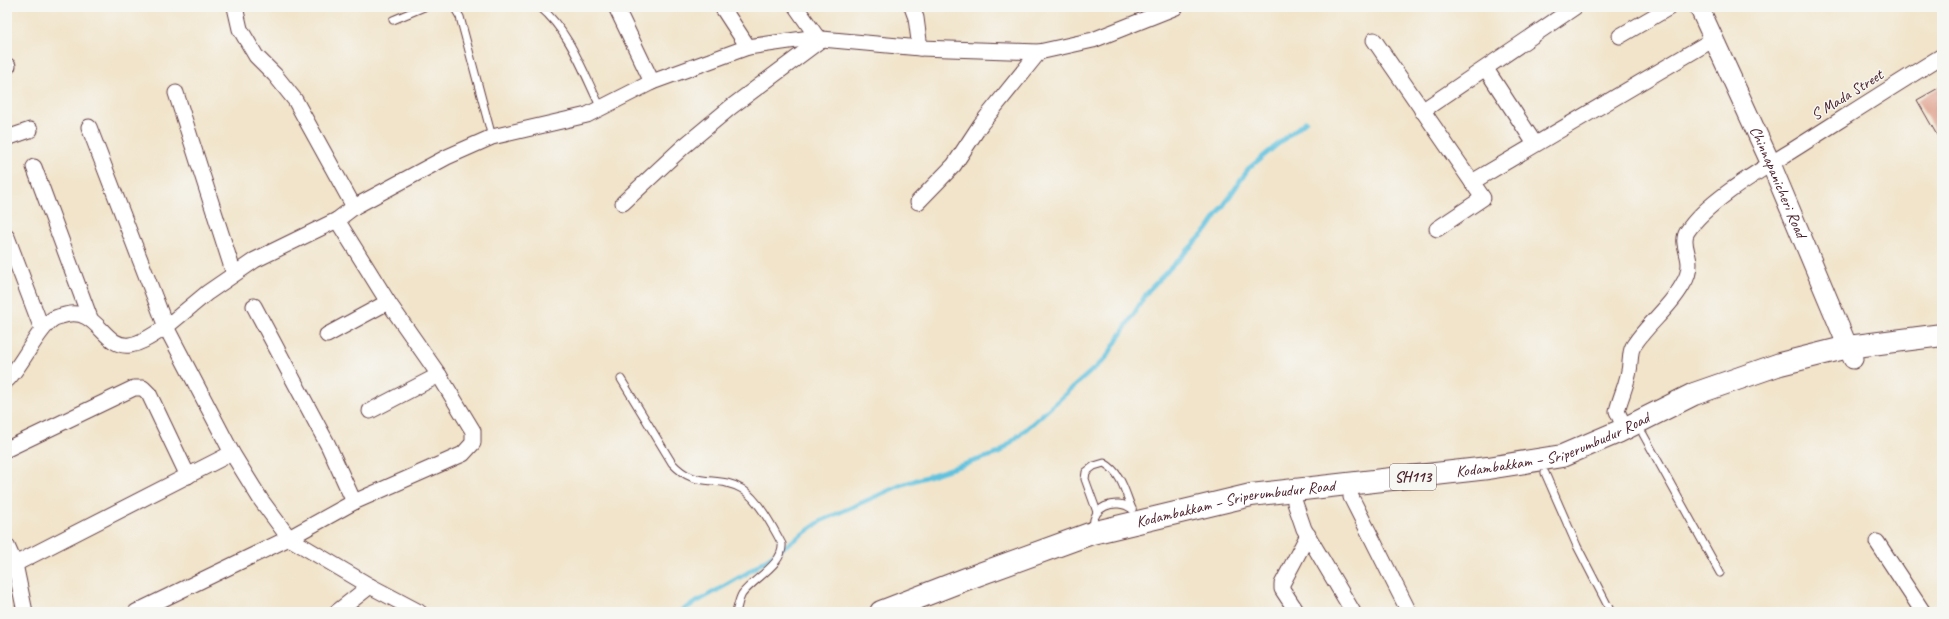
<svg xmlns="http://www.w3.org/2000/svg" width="1949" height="619" font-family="Caveat,sans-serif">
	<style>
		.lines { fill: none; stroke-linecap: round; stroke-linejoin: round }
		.stream { stroke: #61c2df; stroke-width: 4.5 }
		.building { fill: #dd9883 }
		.service-casing { stroke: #633d43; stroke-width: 9 }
		.minor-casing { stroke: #633d43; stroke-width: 17 }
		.tertiary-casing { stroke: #633d43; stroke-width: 21 }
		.primary-casing { stroke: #633d43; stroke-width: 24 }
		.service { stroke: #fff; stroke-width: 7 }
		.minor { stroke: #fff; stroke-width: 15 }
		.tertiary { stroke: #fff; stroke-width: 19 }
		.primary { stroke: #fff; stroke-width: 22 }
		.labels { text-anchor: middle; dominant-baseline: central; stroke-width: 3; stroke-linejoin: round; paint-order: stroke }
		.shield { fill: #f6f6f2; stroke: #7e6067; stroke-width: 1 }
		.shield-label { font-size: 15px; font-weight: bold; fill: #4a1f2b }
		.street-label { font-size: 16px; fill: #4a1f2b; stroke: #f6f6f2 }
	</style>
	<rect width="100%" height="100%" fill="#f6f6f2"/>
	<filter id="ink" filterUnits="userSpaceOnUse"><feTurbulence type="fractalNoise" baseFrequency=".025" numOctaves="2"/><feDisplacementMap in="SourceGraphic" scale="8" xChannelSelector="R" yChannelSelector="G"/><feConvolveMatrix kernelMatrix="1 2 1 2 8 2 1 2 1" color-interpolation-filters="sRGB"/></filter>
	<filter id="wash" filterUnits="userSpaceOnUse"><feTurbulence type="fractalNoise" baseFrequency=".012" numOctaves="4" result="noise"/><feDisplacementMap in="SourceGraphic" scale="16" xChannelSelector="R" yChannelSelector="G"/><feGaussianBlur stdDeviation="0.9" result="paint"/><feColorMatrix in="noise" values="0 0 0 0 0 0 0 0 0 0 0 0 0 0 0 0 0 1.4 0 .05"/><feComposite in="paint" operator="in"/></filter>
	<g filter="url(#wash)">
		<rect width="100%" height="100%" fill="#f1e4ca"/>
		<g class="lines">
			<path class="stream" d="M679,612L747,573L821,521L901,485L999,453L1106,358L1148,291L1207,230L1249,168L1306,121"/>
		</g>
		<g id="blocks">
			<path class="building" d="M1942,86V144L1917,100Z"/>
		</g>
	</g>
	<g filter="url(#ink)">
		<use href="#blocks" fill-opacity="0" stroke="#633d43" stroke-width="1"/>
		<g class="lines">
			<defs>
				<g id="service">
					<path d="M454,7L460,17L492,137"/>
					<path d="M540,7C570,32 584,74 601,108"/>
					<path d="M393,20L424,7"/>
					<path d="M621,379L672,463C696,490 717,474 742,489C758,499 773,527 782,544C784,564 754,578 742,594C739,599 738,606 736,612"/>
					<path d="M1643,434L1720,573"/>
					<path d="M1545,473L1577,546L1611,612"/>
					<path d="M1097,512L1085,479L1086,472L1094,466L1104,463C1121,472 1125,492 1132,509"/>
					<path d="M1094,530C1089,507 1116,497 1132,509"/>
				</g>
				<g id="minor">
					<path d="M235,7L240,29L256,56L275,75L295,100L354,207"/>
					<path d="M616,7L652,82"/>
					<path d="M722,7L748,47"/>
					<path d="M796,7L817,37"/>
					<path d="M912,7L916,18L920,48"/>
					<path d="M1620,36L1670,7"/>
					<path d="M1374,40L1483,198L1437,229"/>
					<path d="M7,67L8,66"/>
					<path d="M1486,69L1535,144"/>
					<path d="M176,93L234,274"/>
					<path d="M1422,111L1575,7"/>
					<path d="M89,127L166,327L207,293L255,260L337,220"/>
					<path d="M7,138L30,130"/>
					<path d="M34,167L90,318"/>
					<path d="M1472,182L1714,39"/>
					<path d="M918,202L954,165L981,124L1039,52"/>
					<path d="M623,203L683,147L731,107L822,39"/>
					<path d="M7,237L42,329"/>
					<path d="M254,306L328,445L354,502"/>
					<path d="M327,335L388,302"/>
					<path d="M7,380C23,364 37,330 53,319C56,317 61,316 65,315C98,306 103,349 130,345C143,343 154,334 166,327L232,453L261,500L289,538L136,612"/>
					<path d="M370,411L439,375"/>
					<path d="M1625,429L1617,411C1621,395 1630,378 1630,362C1631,356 1630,350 1634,345C1648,323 1671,307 1683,284C1687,278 1689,271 1689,264C1689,253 1681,242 1687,232C1706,201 1766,167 1796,148C1845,117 1893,86 1942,56"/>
					<path d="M7,449L134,388H143L149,394L188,476"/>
					<path d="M1351,497L1409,612"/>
					<path d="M1295,503L1304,529L1353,612"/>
					<path d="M1877,542L1923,612"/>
					<path d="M7,546L15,564L25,612"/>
					<path d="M15,564L232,453"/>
					<path d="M337,612L370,586"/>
					<path d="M419,612L370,586L289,538L354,502L463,454L473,443V431L439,375L388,302L337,220L354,207L447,157L492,137L587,115L652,82L748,47L817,37L822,39L920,48L1039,52L1093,40L1176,7"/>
					<path d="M1297,612L1282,589V584L1308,535"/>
				</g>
				<g id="tertiary">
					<path id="s1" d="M1699,7L1771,164L1853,359"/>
				</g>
				<g id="primary">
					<path id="s2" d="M881,612L966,579L1092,533L1251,495L1488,468L1562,456L1618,432L1694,394L1780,364L1848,347L1942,335"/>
				</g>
			</defs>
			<use href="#service" class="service-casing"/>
			<use href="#minor" class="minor-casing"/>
			<use href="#tertiary" class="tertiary-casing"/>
			<use href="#primary" class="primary-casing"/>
			<use href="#service" class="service"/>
			<use href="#minor" class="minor"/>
			<use href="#tertiary" class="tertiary"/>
			<use href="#primary" class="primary"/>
		</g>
	</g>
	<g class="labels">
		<rect class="shield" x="1390" y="464" width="46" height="26" rx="3"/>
		<g class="shield-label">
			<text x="1413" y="477">SH113</text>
		</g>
		<g class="street-label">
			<text transform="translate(1847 95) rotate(-32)">S Mada Street</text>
			<text stroke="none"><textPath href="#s1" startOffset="192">Chinnapanicheri Road</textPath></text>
			<text stroke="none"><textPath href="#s2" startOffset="696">Kodambakkam – Sriperumbudur Road</textPath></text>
			<text stroke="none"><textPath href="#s2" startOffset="372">Kodambakkam – Sriperumbudur Road</textPath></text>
		</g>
	</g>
	<rect width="1949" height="619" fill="none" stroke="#f6f6f2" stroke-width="24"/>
</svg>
